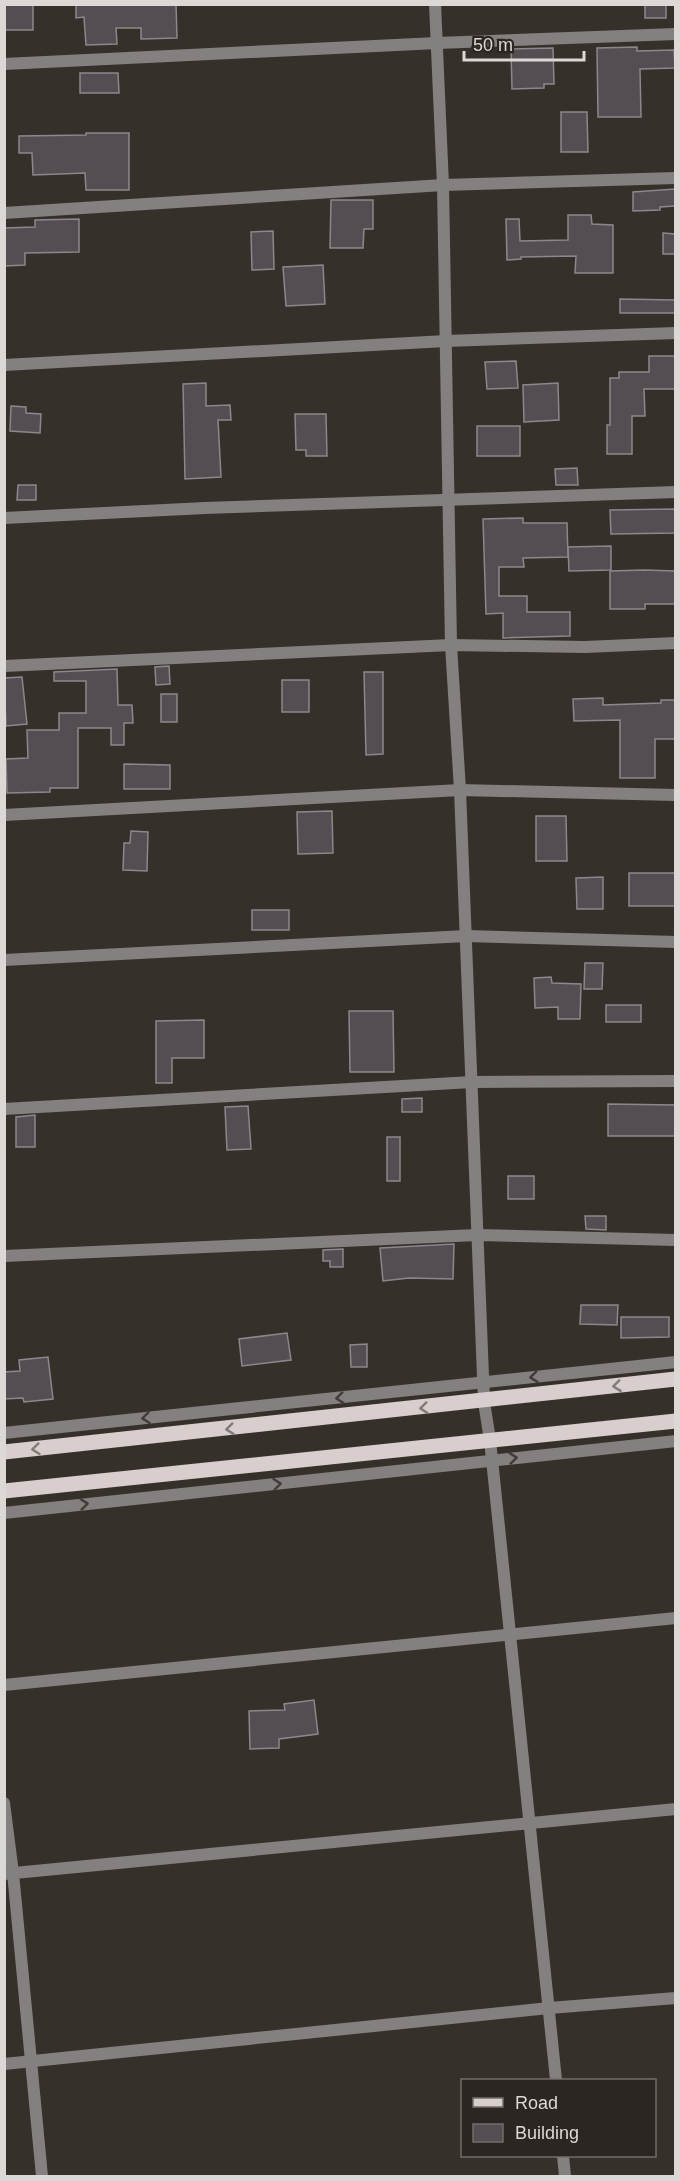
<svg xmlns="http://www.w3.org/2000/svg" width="680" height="2181" font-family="Helvetica,sans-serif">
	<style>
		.building { fill: #544e53; stroke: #8d868c; stroke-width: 1.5 }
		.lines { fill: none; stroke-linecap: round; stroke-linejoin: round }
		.minor { stroke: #84807f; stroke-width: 12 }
		.primary { stroke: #d7cecd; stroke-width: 15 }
		.oneway { stroke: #423c39 }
		.oneway2 { stroke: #827a78 }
	</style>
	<rect width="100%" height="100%" fill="#36302b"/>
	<g class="building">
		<rect x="5" y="4" width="28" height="26"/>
		<path d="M76,4H176L177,38L141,39V28H116L117,44L86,45L84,17L76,18Z"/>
		<rect x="645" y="4" width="21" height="14"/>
		<path d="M637,47V51L674,50L675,68L640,69L641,117H598L597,48Z"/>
		<path d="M553,48L554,84H544V88L512,89L511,49Z"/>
		<path d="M80,73H118L119,93H80Z"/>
		<path d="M561,112H587L588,152H561Z"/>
		<path d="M86,133H129V190H86L85,173L33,175L32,153H19V136L86,135Z"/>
		<path d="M675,189V206L660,207V210L633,211V192Z"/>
		<path d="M331,200H373V229H364L363,248H330Z"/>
		<path d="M568,215H591L592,224L613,225V273H575L576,256L521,257V259L507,260L506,219H519L520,241L568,240Z"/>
		<path d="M79,219V252L25,253V265L4,266V228L35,227V220Z"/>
		<path d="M273,231L274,269L252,270L251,232Z"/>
		<path d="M663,233L675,234V254H663Z"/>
		<path d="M323,265L325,304L286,306L283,267Z"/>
		<path d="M620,299L675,300V313H620Z"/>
		<path d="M649,356H675V389H644L645,416H632V454H607V425H610V378H619V372H649Z"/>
		<path d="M516,361L518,388L487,389L485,362Z"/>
		<path d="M206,383V406L230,405L231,420H218L221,477L185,479L183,384Z"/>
		<path d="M558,383L559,420L524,422L523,385Z"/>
		<path d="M11,406L26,407V413L41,414L40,433L10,431Z"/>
		<path d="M295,414H326L327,456H306V450H296Z"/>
		<rect x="477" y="426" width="43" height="30"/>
		<path d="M577,468L578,485H556L555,469Z"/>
		<path d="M18,485H36V500H17Z"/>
		<path d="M675,509V533L611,534L610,510Z"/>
		<path d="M523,518V523H567L568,557L523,558L524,567H499V596H527V612H570V636L503,638V613L486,614L483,519Z"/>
		<path d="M611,546V570L569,571L568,547Z"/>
		<path d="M644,570L675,571V604H645V609H610V571Z"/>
		<path d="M169,666L170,684L156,685L155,667Z"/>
		<path d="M117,669L118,705H132L133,723H124V745H111V728H78V788H50V792L7,793L6,759L28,758L27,730H59V713H86V681H54V672Z"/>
		<path d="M364,672H383V754L366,755Z"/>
		<path d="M22,677L27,724L6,726L4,678Z"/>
		<rect x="282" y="680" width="27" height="32"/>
		<rect x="161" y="694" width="16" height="28"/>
		<path d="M603,698V705L661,703V700H675V739H655V778H620V720L574,721L573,699Z"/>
		<path d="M124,764L170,765V789H124Z"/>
		<path d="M332,811L333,853L298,854L297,812Z"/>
		<path d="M536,816H566L567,861H536Z"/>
		<path d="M131,831L148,832L147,871L123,870L124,843H130Z"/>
		<rect x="629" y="873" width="46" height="33"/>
		<path d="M603,877V909H577L576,878Z"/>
		<rect x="252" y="910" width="37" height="20"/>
		<path d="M585,963H603L602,989H584Z"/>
		<path d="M551,977L552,983L581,984L580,1019H558V1007L535,1008L534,978Z"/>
		<rect x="606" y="1005" width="35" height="17"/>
		<path d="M349,1011H393L394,1072H350Z"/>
		<path d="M204,1020V1058H172V1083H156V1021Z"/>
		<path d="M422,1098V1112H402V1099Z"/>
		<path d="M608,1104L675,1105V1136H608Z"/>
		<path d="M248,1106L251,1149L227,1150L225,1107Z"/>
		<path d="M35,1115V1147H16V1117Z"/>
		<rect x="387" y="1137" width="13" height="44"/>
		<rect x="508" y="1176" width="26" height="23"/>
		<path d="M585,1216H606V1230L586,1229Z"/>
		<path d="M454,1244L453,1279L409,1278L383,1281L380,1248Z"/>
		<path d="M343,1249V1267H330V1261H323V1250Z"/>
		<path d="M581,1305H618L617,1325L580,1324Z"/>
		<path d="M621,1317H669V1337L621,1338Z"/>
		<path d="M287,1333L291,1360L242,1366L239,1339Z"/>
		<path d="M367,1344V1367H351L350,1345Z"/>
		<path d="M48,1357L53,1399L24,1402L23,1398L4,1399V1372L20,1371L19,1360Z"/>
		<path d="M314,1700L318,1734L279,1739V1748L250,1749L249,1711L285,1710L284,1704Z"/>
	</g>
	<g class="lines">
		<g class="minor">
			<path d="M435,4L443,185L451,645L460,790L484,1402L490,1440L556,2080"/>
			<path d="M4,64L437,43L676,34"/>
			<path d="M4,213L443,185L676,178"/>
			<path d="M4,365L446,341L676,333"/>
			<path d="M4,518L205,508L676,492"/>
			<path d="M4,666L451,645L585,647L676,643"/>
			<path d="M4,815L460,790L676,795"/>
			<path d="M4,960L466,936L676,942"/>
			<path d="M4,1109L472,1082L676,1081"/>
			<path d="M4,1256L477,1235L676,1240"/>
			<path d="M4,1433L676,1362"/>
			<path d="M4,1513L676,1441"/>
			<path d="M4,1685L676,1618"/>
			<path d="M4,1803L13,1873L42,2176"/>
			<path d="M4,1874L676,1809"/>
			<path d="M4,2064L549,2008L676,1998"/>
			<path d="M563,2156L565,2176"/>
		</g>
		<g class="primary">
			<path d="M4,1452L676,1379"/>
			<path d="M4,1491L676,1421"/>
		</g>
	</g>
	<defs><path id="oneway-chevron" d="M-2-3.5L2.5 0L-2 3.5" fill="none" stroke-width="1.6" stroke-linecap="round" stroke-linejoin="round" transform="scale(1.5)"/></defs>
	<g class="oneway">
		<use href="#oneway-chevron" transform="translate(534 1377) rotate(174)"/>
		<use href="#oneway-chevron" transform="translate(340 1398) rotate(174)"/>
		<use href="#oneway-chevron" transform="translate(146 1418) rotate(174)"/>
		<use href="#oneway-chevron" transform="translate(513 1458) rotate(-6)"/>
		<use href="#oneway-chevron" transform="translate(277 1484) rotate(-6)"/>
		<use href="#oneway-chevron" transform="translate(84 1504) rotate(-6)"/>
	</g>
	<g class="oneway2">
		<use href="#oneway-chevron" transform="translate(617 1386) rotate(173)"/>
		<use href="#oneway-chevron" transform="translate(424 1408) rotate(174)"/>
		<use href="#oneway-chevron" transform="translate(230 1429) rotate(174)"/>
		<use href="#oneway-chevron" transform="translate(36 1449) rotate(174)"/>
	</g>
	<rect width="680" height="2181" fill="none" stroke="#dcd8d5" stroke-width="12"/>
	<rect x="461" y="2079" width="195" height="78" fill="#2c2622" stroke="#726d6a" stroke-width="1.5"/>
	<rect x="473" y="2098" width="30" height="9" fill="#d7cecd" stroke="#726d6a" stroke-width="1.5"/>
	<text x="515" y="2109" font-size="18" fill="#dcd8d5">Road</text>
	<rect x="473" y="2124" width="30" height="18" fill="#544e53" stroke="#726d6a" stroke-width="1.5"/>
	<text x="515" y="2139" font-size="18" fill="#dcd8d5">Building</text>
	<path d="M464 51v9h120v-9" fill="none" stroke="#dcd8d5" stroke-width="3"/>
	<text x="473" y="51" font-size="18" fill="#dcd8d5" stroke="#2c2622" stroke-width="4.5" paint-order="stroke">50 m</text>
</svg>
